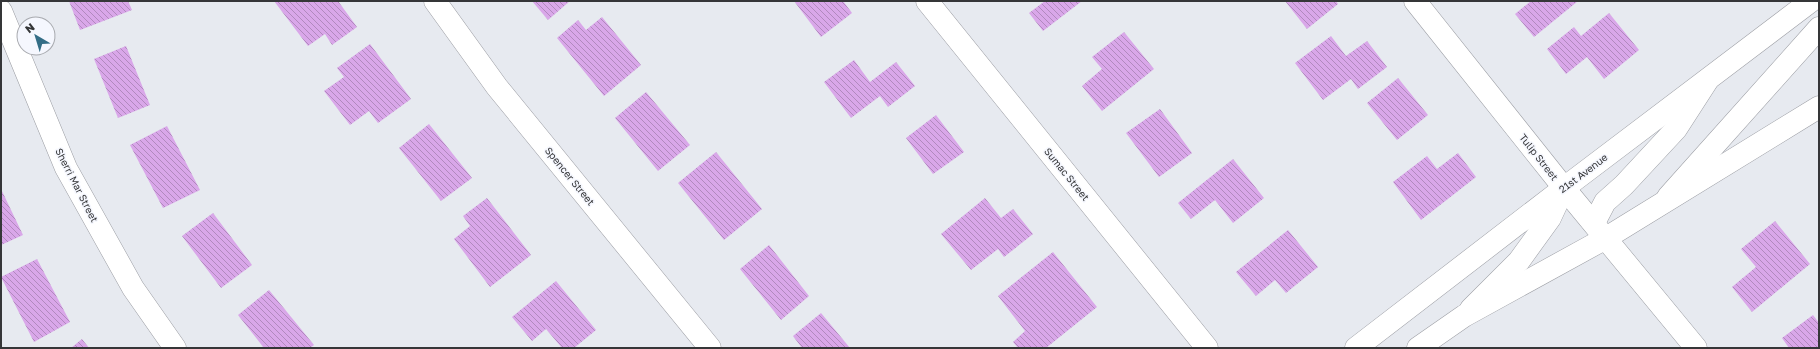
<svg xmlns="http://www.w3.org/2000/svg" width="1820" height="349" font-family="'Golos Text',sans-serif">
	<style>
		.building { fill: url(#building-back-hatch) }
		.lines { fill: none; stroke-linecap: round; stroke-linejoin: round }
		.street-casing { stroke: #9c9ea4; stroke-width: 23 }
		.secondary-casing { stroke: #9c9ea4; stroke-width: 23 }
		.street { stroke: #fff; stroke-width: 22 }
		.secondary { stroke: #fff; stroke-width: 22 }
		.labels { text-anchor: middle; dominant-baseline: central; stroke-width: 3; stroke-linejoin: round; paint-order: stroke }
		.street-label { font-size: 10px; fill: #353638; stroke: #f5f7fe }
	</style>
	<defs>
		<pattern id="building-back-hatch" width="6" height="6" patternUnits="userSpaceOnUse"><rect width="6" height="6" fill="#d9a7e9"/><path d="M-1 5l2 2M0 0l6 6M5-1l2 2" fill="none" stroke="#b189be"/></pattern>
	</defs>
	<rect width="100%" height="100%" fill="#e7eaf0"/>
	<g class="building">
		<path d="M69,1H128L132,10L80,30Z"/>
		<path d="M274,1H338L357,27L332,45L325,34L308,46Z"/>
		<path d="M532,1H570L548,20Z"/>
		<path d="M794,1H843L852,13L821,37Z"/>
		<path d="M1045,1H1082L1043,31L1029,13Z"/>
		<path d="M1285,1H1336L1338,4L1307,29Z"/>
		<path d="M1531,1H1578L1534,37L1515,14Z"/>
		<path d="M1609,13L1639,50L1604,79L1587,57L1566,74L1547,49L1574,27L1581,36Z"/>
		<path d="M602,17L641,65L604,96L557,38L578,20L586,30Z"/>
		<path d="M1124,32L1154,69L1102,111L1082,86L1102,69L1092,57Z"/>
		<path d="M1331,36L1346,56L1367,41L1387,67L1358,89L1351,79L1323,100L1295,63Z"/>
		<path d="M370,44L411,99L378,123L369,111L350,125L324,91L344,77L337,68Z"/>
		<path d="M126,46L150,105L118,118L94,59Z"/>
		<path d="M854,60L870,82L896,62L915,86L888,107L880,96L851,118L824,82Z"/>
		<path d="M1398,78L1428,115L1397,140L1367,103Z"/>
		<path d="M646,92L690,145L658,171L615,118Z"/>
		<path d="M1160,109L1192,153L1159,177L1126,133Z"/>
		<path d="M936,115L964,152L933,174L906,138Z"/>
		<path d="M429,124L472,178L441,201L399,148Z"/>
		<path d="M167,126L200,190L163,208L130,145Z"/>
		<path d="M716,152L762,209L724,240L678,183Z"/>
		<path d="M1458,153L1476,177L1421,220L1393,182L1427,156L1437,169Z"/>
		<path d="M1233,159L1264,198L1233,223L1215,200L1191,219L1178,203Z"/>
		<path d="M1,189L23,235L1,245Z"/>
		<path d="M487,198L531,255L490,287L454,239L470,226L463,216Z"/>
		<path d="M985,198L1001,218L1013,209L1033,234L1004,257L998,249L971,270L941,234Z"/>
		<path d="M213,213L252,265L221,288L182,236Z"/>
		<path d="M1775,221L1810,264L1752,312L1732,287L1756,267L1741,249Z"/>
		<path d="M1288,230L1318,267L1286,293L1275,280L1256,296L1236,272Z"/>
		<path d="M769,245L809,296L781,320L740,269Z"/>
		<path d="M1053,252L1097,307L1046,348H1018L1013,342L1025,331L998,296Z"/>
		<path d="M37,259L70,322L34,342L1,277Z"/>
		<path d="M556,281L596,330L574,348H562L546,329L532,341L512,317Z"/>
		<path d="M269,290L314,345L310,348H264L238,315Z"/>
		<path d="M821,313L850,348H802L793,336Z"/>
		<path d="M1813,315L1819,323V348H1789L1782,338Z"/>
		<path d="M82,339L89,348H71Z"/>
	</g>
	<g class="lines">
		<defs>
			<g id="street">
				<path d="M435,1L497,87L710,348"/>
				<path d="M927,1L1207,348"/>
				<path d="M1415,1L1564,188L1696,348"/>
				<path d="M1,11L66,168L133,288L175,348"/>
				<path d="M1668,197L1819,28"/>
				<path d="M1594,223L1605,202L1624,185L1676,129L1707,81"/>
				<path d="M1471,309L1519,261L1550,218L1564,188"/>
			</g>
			<g id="secondary">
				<path d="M1356,348L1564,188L1811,1"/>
				<path d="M1418,348L1464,316L1606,238L1819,107"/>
			</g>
		</defs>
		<use href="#street" class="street-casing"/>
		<use href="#secondary" class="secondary-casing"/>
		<use href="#street" class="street"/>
		<use href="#secondary" class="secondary"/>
	</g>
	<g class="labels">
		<g class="street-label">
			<text transform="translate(1539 157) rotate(52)">Tulip Street</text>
			<text transform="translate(1583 173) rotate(-37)">21st Avenue</text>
			<text transform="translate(1067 174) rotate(51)">Sumac Street</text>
			<text transform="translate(570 176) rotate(51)">Spencer Street</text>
			<text transform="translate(77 185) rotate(63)">Sherri Mar Street</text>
		</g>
	</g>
	<rect width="1820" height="349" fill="none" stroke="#353638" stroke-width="4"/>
	<g transform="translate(36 36) rotate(322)"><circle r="19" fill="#f5f7fe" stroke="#a8aaaf"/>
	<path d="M0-3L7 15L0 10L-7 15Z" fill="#336d86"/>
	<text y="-6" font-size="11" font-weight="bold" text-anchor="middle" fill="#353638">N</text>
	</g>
</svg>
